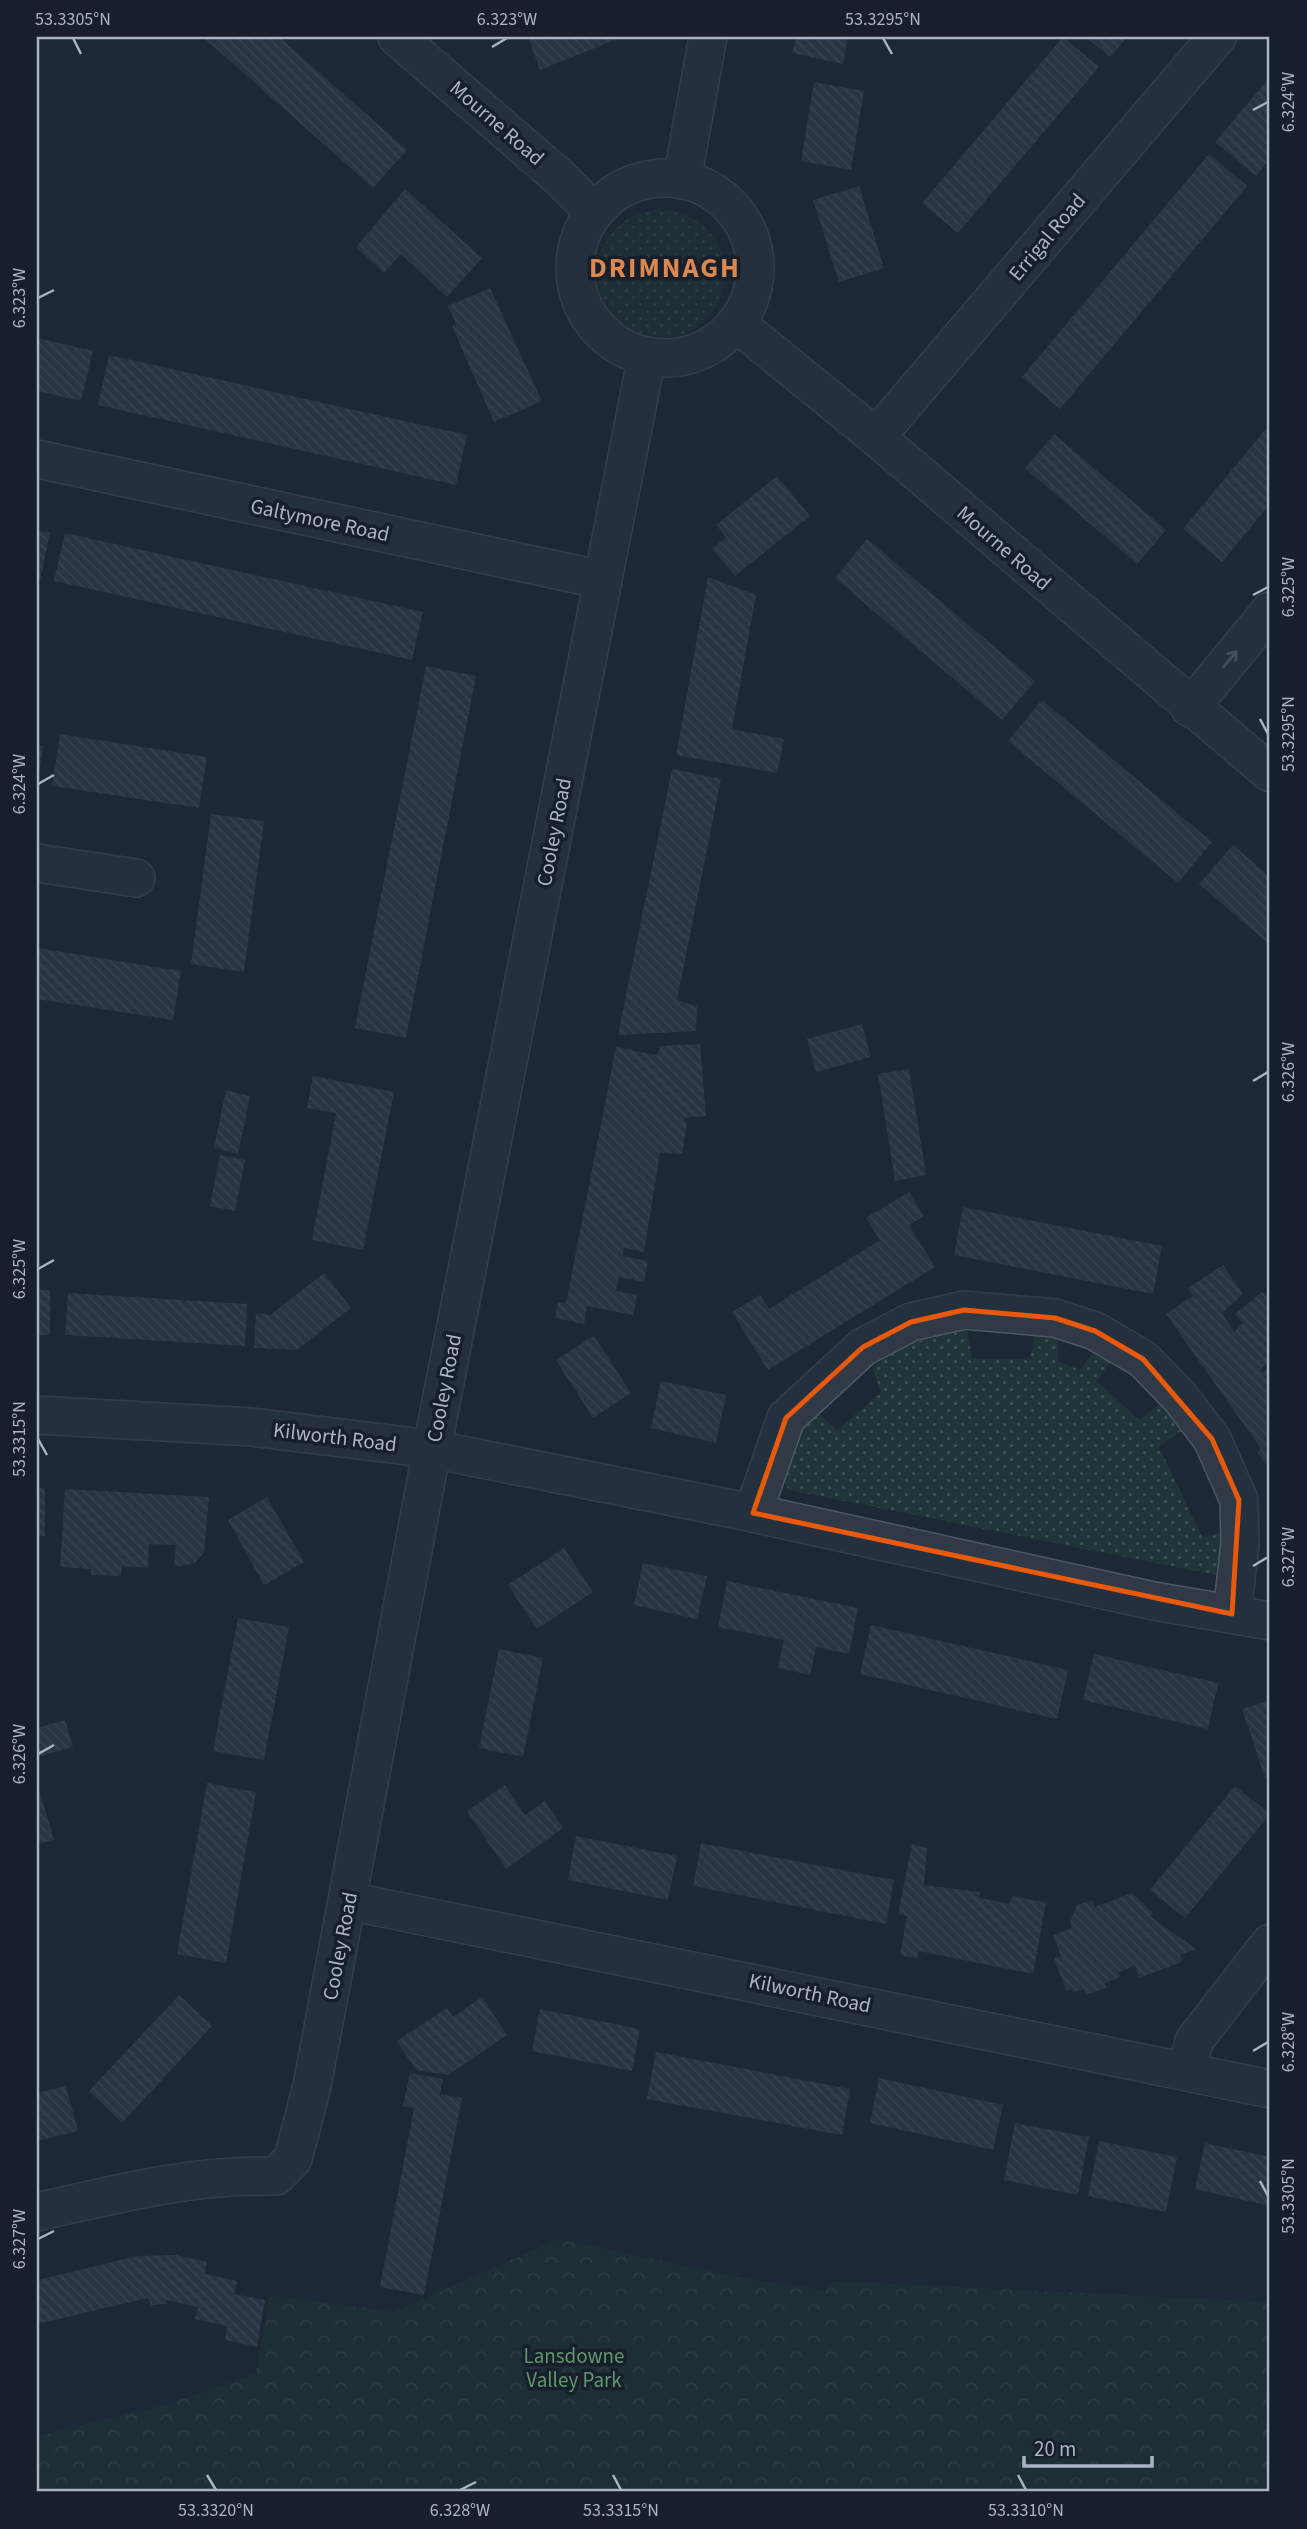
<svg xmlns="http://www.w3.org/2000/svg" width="1307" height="2529" font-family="'Source Sans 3',sans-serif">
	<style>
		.grass { fill: url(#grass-dots) }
		.forest { fill: url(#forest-crowns) }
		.building { fill: url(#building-back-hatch) }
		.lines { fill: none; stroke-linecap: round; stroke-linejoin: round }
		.minor-casing { stroke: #4d5765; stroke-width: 40 }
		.minor { stroke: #303a47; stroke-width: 37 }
		.oneway { stroke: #737d8c }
		.marked { fill: none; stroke: #e8590c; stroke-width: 5; stroke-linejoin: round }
		.ticks { fill: none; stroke: #a9b4c4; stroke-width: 2.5 }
		.labels { text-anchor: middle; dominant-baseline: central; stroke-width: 7; stroke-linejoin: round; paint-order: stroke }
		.street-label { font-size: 21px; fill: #a9b4c4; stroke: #161f2b }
		.park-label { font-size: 21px; fill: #60966b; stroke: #161f2b }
		.district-label { font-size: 28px; font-weight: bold; letter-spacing: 2px; fill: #db884e; stroke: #161f2b }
		.neatline { fill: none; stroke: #a9b4c4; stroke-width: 2.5 }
		.ticks-label { font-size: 18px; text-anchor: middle; fill: #a9b4c4 }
	</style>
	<defs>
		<pattern id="grass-dots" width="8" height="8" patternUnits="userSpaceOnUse" patternTransform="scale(1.75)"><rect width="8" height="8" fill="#1f3537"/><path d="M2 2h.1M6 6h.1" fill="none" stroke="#3d5052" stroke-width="1.8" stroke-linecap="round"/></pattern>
		<pattern id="forest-crowns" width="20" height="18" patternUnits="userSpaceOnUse" patternTransform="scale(1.75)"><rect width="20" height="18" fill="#1f3537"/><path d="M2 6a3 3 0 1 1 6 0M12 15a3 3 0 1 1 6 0" fill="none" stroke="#3d5052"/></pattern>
		<pattern id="building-back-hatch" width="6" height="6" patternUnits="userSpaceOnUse" patternTransform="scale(1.75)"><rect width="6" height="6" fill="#384657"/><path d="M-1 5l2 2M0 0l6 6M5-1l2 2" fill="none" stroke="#525e6e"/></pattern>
	</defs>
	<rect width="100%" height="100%" fill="#1d2836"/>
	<g class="grass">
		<circle cx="661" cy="274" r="64"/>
		<path d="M967,1330L972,1359H1030L1035,1335L1057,1334L1058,1361L1080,1370L1095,1349L1111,1360L1097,1381L1139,1420L1163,1401L1185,1428L1159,1447L1202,1537L1229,1530L1226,1568L1216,1575L789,1490L776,1470L814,1409L837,1430L881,1393L872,1366L911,1343Z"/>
	</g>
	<path class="forest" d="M558,2239L753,2280L826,2290L832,2281L1270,2302V2492H37V2436L169,2404L256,2373L270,2295L394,2312Z"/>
	<g class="building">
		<path d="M203,37H279L407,150L373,188Z"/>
		<path d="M528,37H622L540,70Z"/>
		<path d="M796,37H848L843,64L792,53Z"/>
		<path d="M1063,37L1099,67L958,233L922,203Z"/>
		<path d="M1086,37H1127L1110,57Z"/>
		<path d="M1270,77V158L1256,176L1215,142Z"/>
		<path d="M814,82L864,91L851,170L801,161Z"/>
		<path d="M1209,154L1247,186L1060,409L1022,377Z"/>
		<path d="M859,186L884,268L839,282L813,200Z"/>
		<path d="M405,189L482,258L447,297L401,254L384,273L356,247Z"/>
		<path d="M490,288L542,401L494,422L452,326L456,324L448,306Z"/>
		<path d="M37,338L93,351L81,401L37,391Z"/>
		<path d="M109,355L467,435L456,485L98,405Z"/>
		<path d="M1270,424V504L1222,562L1183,529Z"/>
		<path d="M1054,434L1166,530L1137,564L1025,468Z"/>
		<path d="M777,476L810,516L735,576L712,549L726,537L716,525Z"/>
		<path d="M37,530L50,533L40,580H37Z"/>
		<path d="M65,533L423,612L412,660L54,581Z"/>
		<path d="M867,539L1035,681L1002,720L835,578Z"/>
		<path d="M708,577L756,595L732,729L784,739L777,773L676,755Z"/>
		<path d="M426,666L476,676L406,1038L355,1028Z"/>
		<path d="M1042,700L1212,842L1178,883L1008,741Z"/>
		<path d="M60,734L207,757L199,808L52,786Z"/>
		<path d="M37,745L43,746L38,782H37Z"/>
		<path d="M672,769L721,779L677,1000L697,1006L696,1031L618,1035Z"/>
		<path d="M211,814L264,821L244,972L191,964Z"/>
		<path d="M1233,845L1270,877V945L1199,884Z"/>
		<path d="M37,948L181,971L173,1020L37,999Z"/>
		<path d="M862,1024L871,1057L816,1072L807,1039Z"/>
		<path d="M700,1044L706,1116L683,1118L687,1123L682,1154L660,1153L644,1252L624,1248L623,1256L648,1261L644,1282L619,1277L616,1291L637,1295L633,1315L587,1306L584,1324L555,1318L558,1302L566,1303L616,1047L657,1055L660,1046Z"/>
		<path d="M909,1069L926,1175L895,1181L878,1074Z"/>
		<path d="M313,1076L394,1092L363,1250L312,1240L336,1113L307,1108Z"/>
		<path d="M226,1090L250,1096L238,1154L214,1148Z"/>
		<path d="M220,1155L245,1160L235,1211L210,1206Z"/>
		<path d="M909,1192L924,1216L909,1225L935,1267L768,1370L732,1312L760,1295L769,1309L880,1240L866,1218Z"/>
		<path d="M963,1207L1162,1246L1153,1294L954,1255Z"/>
		<path d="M1223,1265L1243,1294L1222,1313L1234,1332L1243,1323L1235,1314L1262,1292L1270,1301V1361L1260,1369L1263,1373L1270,1367V1470L1257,1452L1261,1449L1166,1314L1193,1296L1188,1288Z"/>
		<path d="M324,1273L351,1308L297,1350L254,1348L256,1313L270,1315Z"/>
		<rect x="37" y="1290" width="13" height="45"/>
		<path d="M68,1293L247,1304L245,1346L65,1335Z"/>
		<path d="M594,1336L631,1393L593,1418L556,1360Z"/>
		<path d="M661,1381L726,1395L716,1443L651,1428Z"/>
		<rect x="37" y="1488" width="8" height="48"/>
		<path d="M65,1489L209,1497L204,1552L195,1563L174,1567L176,1545L149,1544L148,1568L122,1566L121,1576L91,1575V1569L60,1567Z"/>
		<path d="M267,1497L304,1562L264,1585L228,1520Z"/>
		<path d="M564,1548L593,1592L537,1629L508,1585Z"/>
		<path d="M643,1563L707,1576L697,1619L634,1605Z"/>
		<path d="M727,1581L858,1608L849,1654L816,1647L810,1675L778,1668L784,1640L718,1627Z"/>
		<path d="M238,1618L289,1627L264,1760L213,1751Z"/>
		<path d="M871,1625L1068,1670L1057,1719L860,1674Z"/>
		<path d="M499,1649L543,1658L523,1757L479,1748Z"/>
		<path d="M1094,1654L1218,1683L1208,1729L1083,1700Z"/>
		<path d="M1270,1700V1776L1265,1778L1242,1709Z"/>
		<path d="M65,1720L73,1747L37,1757V1728Z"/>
		<path d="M37,1783L54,1840L37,1844Z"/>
		<path d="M207,1783L256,1792L226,1963L177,1954Z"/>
		<path d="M505,1785L525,1815L545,1801L563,1828L506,1869L467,1811Z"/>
		<path d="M1235,1786L1270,1814L1185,1918L1150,1890Z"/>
		<path d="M576,1836L677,1856L668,1900L568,1880Z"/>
		<path d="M701,1843L894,1880L886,1924L693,1886Z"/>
		<path d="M912,1844L927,1848L924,1885L980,1892L979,1898L1010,1904L1012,1896L1046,1903L1033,1974L919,1951L917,1958L900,1955L907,1916L898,1914Z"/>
		<path d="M1132,1893L1153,1913L1150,1916L1196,1949L1180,1955L1182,1962L1139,1978L1135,1966L1119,1972L1120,1977L1105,1983L1106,1988L1086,1995L1083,1989L1073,1993L1071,1989L1066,1991L1054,1958L1061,1956L1053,1935L1072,1928L1070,1922L1077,1905L1092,1900L1095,1907Z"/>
		<path d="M179,1995L212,2026L122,2123L89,2091Z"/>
		<path d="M482,1997L507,2035L448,2075L416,2070L397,2041L447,2008L453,2017Z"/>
		<path d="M540,2009L640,2029L632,2071L532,2051Z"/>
		<path d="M656,2052L850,2089L842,2135L647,2099Z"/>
		<path d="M410,2073L443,2079L440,2094L462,2098L424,2295L380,2287L414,2108L403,2106Z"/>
		<path d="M879,2078L1003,2105L993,2150L870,2123Z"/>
		<path d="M66,2086L78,2131L37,2141V2093Z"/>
		<path d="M1015,2123L1089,2137L1078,2195L1004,2180Z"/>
		<path d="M1099,2141L1177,2157L1166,2212L1088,2196Z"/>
		<path d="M1205,2143L1270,2157V2206L1195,2189Z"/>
		<path d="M176,2255L207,2262L205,2274L237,2281L234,2294L265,2300L257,2347L225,2340L227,2326L195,2319L198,2307L166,2300V2304L151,2305L148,2298L37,2324V2280L138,2256Z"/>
	</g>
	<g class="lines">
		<defs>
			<g id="minor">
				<path d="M397,37L559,177L594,212"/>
				<circle cx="665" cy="268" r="90"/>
				<path d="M682,180L708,37"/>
				<path d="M736,323L876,437L1270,773"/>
				<path d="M876,437L1217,37"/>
				<path d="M37,459L603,580"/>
				<path d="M1190,708L1270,611"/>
				<path d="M37,863L136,878"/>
				<path d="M37,1415L252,1427L432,1449L753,1513L1154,1601L1270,1621"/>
				<path d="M753,1513L786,1418L863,1347L911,1322L964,1310L1055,1318L1095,1331L1143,1359L1180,1397L1212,1439L1239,1500L1240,1544L1232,1614"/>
				<path d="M349,1901L1270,2089"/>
				<path d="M1187,2070L1194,2041L1270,1943"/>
				<path d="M37,2212C121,2193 188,2175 276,2176L293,2159L312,2086L438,1417L647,356"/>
			</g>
		</defs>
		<use href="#minor" class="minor-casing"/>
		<use href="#minor" class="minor"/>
	</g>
	<defs><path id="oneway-shaft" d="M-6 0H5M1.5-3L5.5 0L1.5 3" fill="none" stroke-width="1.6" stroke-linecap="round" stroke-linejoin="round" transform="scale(1.75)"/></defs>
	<use class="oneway" href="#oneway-shaft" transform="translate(1230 659) rotate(-50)"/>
	<path d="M0 0H1307V2529H0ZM964,1310L1055,1318L1095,1331L1143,1359L1212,1439L1239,1500L1232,1614L753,1513L786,1418L863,1347L911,1322Z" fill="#1d2836" fill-opacity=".55" fill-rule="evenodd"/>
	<path class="marked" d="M964,1310L1055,1318L1095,1331L1143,1359L1212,1439L1239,1500L1232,1614L753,1513L786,1418L863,1347L911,1322Z"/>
	<path class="ticks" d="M73,38L81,54M883,38L892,54M492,47L507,38M1253,110L1268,102M38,298L54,290M1253,595L1268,587M1260,719L1268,734M38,784L54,775M1253,1081L1268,1072M38,1269L54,1260M38,1439L47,1455M1253,1566L1268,1557M38,1754L54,1745M1253,2051L1268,2042M1260,2181L1268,2196M38,2239L54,2231M207,2475L216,2490M613,2475L621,2490M1018,2475L1026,2490M460,2490L476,2482"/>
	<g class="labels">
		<g class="street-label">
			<text transform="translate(497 123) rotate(41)">Mourne Road</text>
			<text transform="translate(1047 237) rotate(-50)">Errigal Road</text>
			<text transform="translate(320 520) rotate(12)">Galtymore Road</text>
			<text transform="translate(1004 548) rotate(41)">Mourne Road</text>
			<text transform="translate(554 832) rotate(-79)">Cooley Road</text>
			<text transform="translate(444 1388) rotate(-79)">Cooley Road</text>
			<text transform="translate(335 1437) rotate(7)">Kilworth Road</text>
			<text transform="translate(340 1946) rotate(-79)">Cooley Road</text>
			<text transform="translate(810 1993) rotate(12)">Kilworth Road</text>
		</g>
		<g class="park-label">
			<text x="574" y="2356">Lansdowne<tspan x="574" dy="24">Valley Park</tspan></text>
		</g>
		<g class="district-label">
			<text x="665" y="268">DRIMNAGH</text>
		</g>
	</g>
	<rect width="1307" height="2529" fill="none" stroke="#161f2b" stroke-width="77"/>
	<path d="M1024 2456v10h128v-10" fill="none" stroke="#a9b4c4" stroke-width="3.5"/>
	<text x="1034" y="2456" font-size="21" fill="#a9b4c4" stroke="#161f2b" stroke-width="5" paint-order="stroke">20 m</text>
	<rect x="38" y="38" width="1230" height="2452" class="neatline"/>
	<g class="ticks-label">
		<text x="73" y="25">53.3305°N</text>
		<text x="507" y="25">6.323°W</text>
		<text x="883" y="25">53.3295°N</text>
		<text transform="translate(1288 102) rotate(-90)" y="6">6.324°W</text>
		<text transform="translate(19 298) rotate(-90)" y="6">6.323°W</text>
		<text transform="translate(1288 587) rotate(-90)" y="6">6.325°W</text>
		<text transform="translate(1288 734) rotate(-90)" y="6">53.3295°N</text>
		<text transform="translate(19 784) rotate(-90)" y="6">6.324°W</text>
		<text transform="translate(1288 1072) rotate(-90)" y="6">6.326°W</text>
		<text transform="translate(19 1269) rotate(-90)" y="6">6.325°W</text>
		<text transform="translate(19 1439) rotate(-90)" y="6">53.3315°N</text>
		<text transform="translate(1288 1557) rotate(-90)" y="6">6.327°W</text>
		<text transform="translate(19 1754) rotate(-90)" y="6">6.326°W</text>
		<text transform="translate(1288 2042) rotate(-90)" y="6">6.328°W</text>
		<text transform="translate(1288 2196) rotate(-90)" y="6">53.3305°N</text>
		<text transform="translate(19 2239) rotate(-90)" y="6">6.327°W</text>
		<text x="216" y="2516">53.3320°N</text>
		<text x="460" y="2516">6.328°W</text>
		<text x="621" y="2516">53.3315°N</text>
		<text x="1026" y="2516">53.3310°N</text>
	</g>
</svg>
